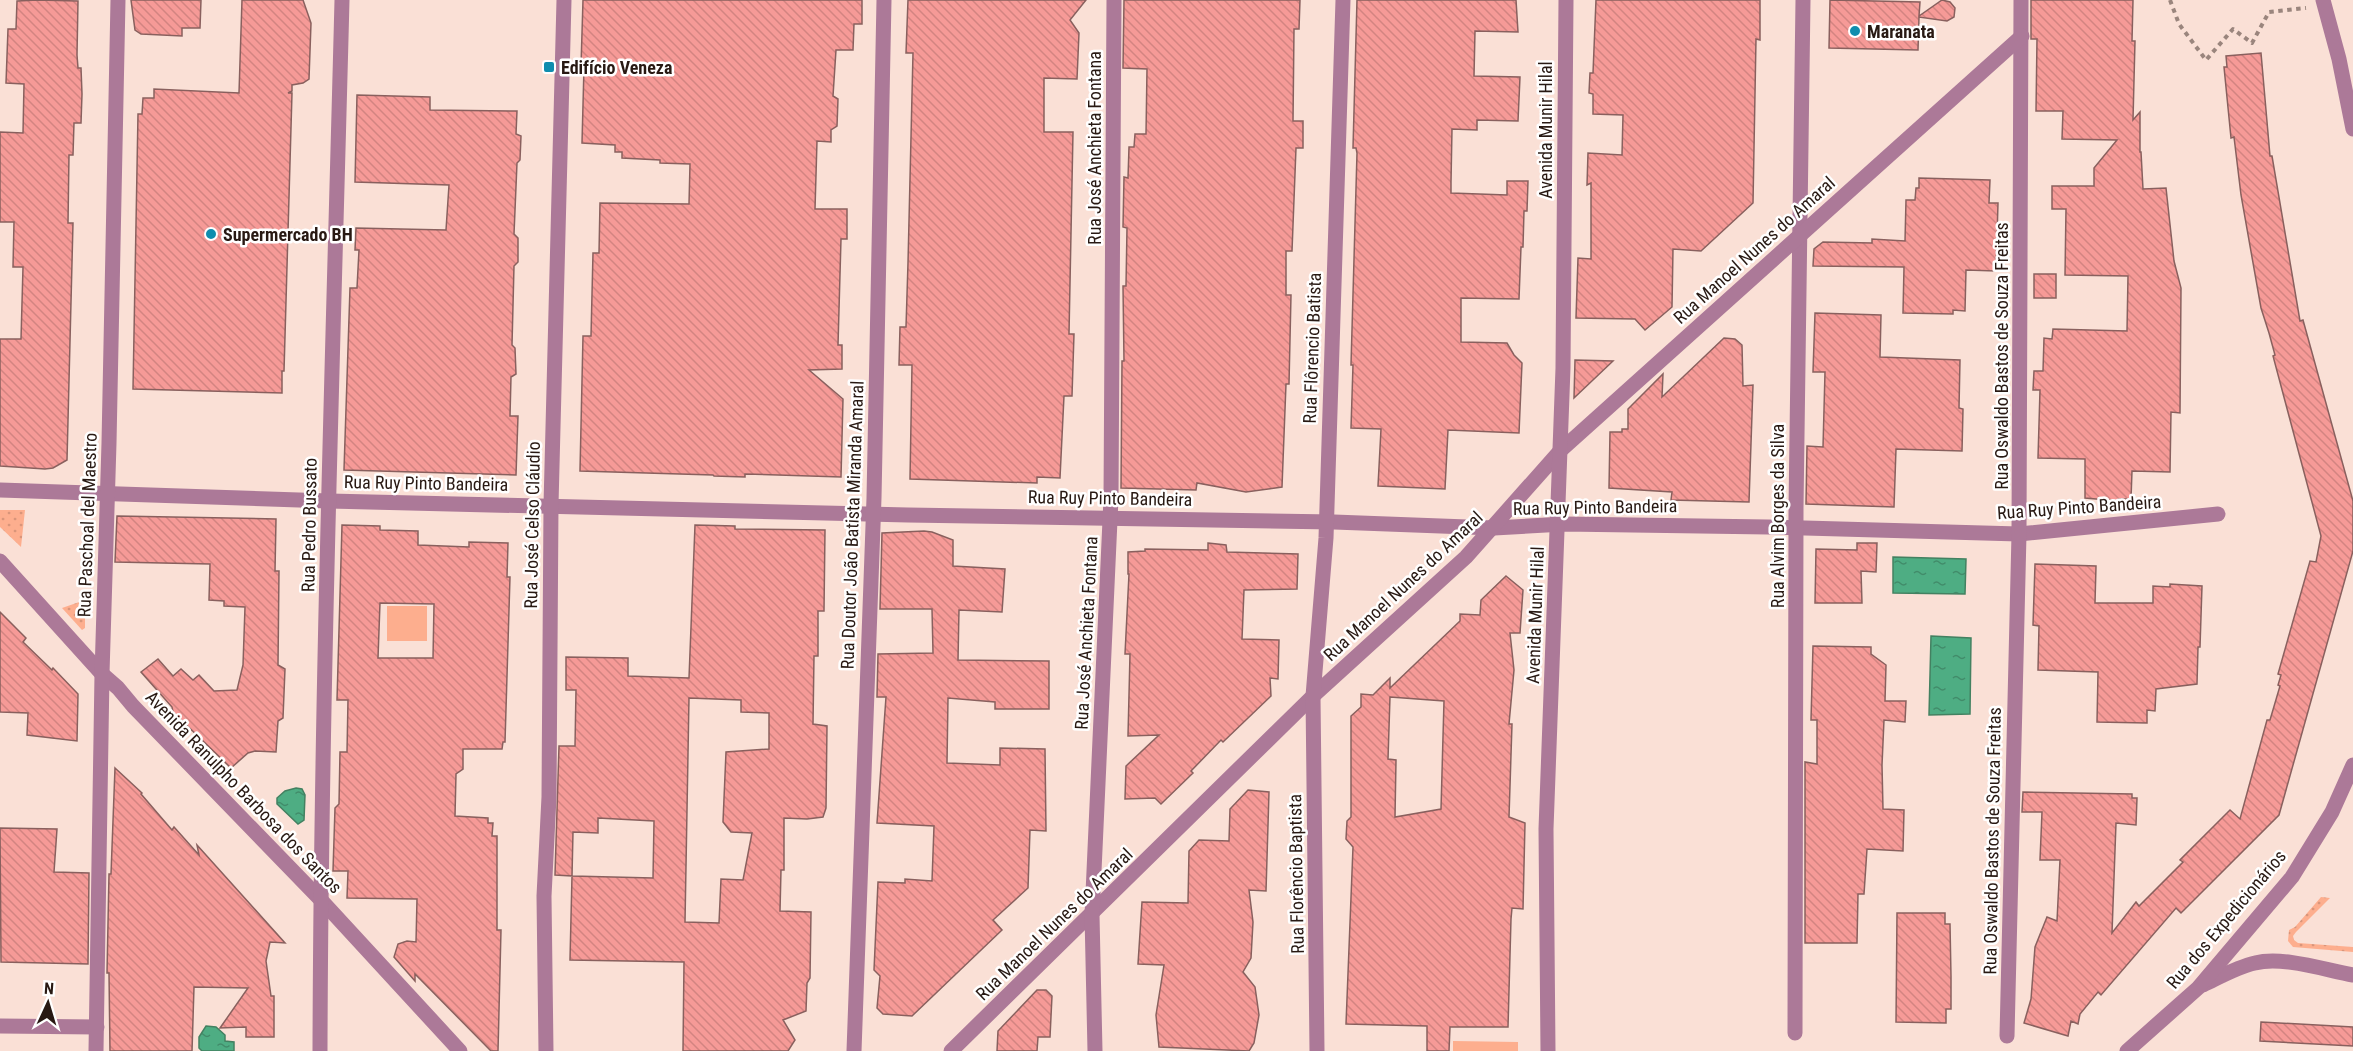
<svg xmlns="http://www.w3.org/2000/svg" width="2353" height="1051" font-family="'Roboto Condensed',sans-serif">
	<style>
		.grass { fill: #fdae8e }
		.garden { fill: url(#garden-dots) }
		.water { fill: url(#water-ripples); stroke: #438161; stroke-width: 1.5 }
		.building { fill: url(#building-back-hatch); stroke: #89605e; stroke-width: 1.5; fill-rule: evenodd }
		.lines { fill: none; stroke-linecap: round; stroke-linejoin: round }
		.path { stroke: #9a857d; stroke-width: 4; stroke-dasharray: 4.5 4.5; stroke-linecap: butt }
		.minor { stroke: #ac7998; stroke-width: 15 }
		.tertiary { stroke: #ac7998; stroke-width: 15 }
		.poi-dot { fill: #0f8dae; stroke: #fff; stroke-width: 2 }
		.labels { text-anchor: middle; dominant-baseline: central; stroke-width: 5; stroke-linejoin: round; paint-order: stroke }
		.poi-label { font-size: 18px; font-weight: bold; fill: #281913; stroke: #fff; text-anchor: start }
		.street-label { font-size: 18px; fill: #281913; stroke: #fff }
	</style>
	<defs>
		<pattern id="garden-dots" width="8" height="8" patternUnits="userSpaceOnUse" patternTransform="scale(1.5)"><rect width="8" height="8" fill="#fdae8e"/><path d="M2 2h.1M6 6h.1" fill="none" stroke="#d9957a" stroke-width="1.8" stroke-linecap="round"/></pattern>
		<pattern id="water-ripples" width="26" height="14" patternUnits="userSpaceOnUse" patternTransform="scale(1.5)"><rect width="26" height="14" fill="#4ead83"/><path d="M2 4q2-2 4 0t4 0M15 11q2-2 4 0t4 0" fill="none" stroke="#418c6a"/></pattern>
		<pattern id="building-back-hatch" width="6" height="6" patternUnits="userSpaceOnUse" patternTransform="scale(1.5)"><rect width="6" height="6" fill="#f69a97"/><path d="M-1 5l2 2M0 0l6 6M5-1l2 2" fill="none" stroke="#d38481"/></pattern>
	</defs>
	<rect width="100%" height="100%" fill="#fae0d6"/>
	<g class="grass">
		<rect x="387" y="606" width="40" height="35"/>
		<path d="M1453,1041L1518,1042V1051H1453Z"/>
	</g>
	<g class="garden">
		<path d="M0,510H25L21,547L0,527Z"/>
		<path d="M85,600V628L82,630L62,608Z"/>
		<path d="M2321,897L2330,898L2296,932L2293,936L2294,940L2298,943L2353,947V952L2293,947L2288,941L2289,930L2295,927Z"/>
	</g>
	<g class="water">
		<path d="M1893,557L1966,559L1965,594L1893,593Z"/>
		<path d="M1931,636L1971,638L1970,714L1929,715Z"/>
		<path d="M296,788L302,789L305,795L304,820L298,824L277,804V798L285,791Z"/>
		<path d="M206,1026L216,1027L225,1035V1041L234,1042V1051H202L199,1048V1037Z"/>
	</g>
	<g class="building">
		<path d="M38,0L78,1L77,55L78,68H81L82,94L81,123H74L73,155H69L68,223H73L67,460L53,468L45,469L0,466V339H21L23,267H13L14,222H0V132L23,133L24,84L6,83L8,29H16L17,1Z"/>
		<path d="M131,0H201L200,28H182V36L141,34L135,30Z"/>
		<path d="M242,0H303L311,23L309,79L303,83L292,85V91L288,93H292L284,371H282V393L133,389L138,114H142L143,98H154V89L239,93Z"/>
		<path d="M583,0H862V24H854L853,50H836L833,96L838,99L837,126L831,130V142L817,141L815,209H847V239H841L838,345H842V369L809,370L843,399L841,477L745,474V477L714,476L713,475L580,471L583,336H591L593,253H599L600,203L689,204L690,164L660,163V160L622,158V152H615V145L582,143L584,67L581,66Z"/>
		<path d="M908,0H1086L1070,20L1079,33L1077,79L1044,78V132H1073L1069,334H1074L1072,396H1064L1060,478L1037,477V483L910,479L912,365H899L900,327H906L908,263L913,53H906Z"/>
		<path d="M1124,0H1300L1299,29H1294L1293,121H1303V148H1296L1292,251H1286V295H1291L1289,384H1286L1282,487L1246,492L1197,483L1196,490L1121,488L1122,361H1124L1123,286H1126L1127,228L1123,227L1124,177L1128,178L1129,147H1134L1135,134H1146L1147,69L1123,68Z"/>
		<path d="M1357,0H1516L1518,32L1475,31L1474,76L1520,77L1518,121L1477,120V130L1452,129L1451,182V193L1507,195V181H1528L1527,211H1524L1523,247H1521L1519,299L1461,298V342L1507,343L1514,355L1522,363L1519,433L1448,430L1445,489L1378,486L1381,429L1351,428L1353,365H1351L1357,153L1356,148H1353Z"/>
		<path d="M1596,0H1760V40L1756,39L1753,203L1701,251L1673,249L1672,307L1645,330L1635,319L1576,318L1578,258L1591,259V183L1587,185L1588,153L1622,155L1623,115L1593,114V94L1589,93L1590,73H1593Z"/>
		<path d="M1830,0L1920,2L1919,16L1942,0L1950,2L1955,8L1954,17L1947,21L1919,17L1918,50L1829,48Z"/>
		<path d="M2031,0H2133L2132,41H2135L2133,120L2140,112V152H2141L2143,189L2166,188L2174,261L2181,288L2180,413L2171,412L2170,472L2132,471L2131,499H2119V501L2085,498V459L2038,458L2040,390H2033L2034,371H2043L2044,338L2052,339L2053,329L2127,331L2128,276L2065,275L2066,209H2052V186H2094V168L2117,140L2062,139L2063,111H2036L2037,39H2031Z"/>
		<path d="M2261,53L2270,156H2272L2300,321L2303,320L2353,501V551L2279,815L2181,913L2176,908L2101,995L2098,992L2080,1014L2078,1024L2071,1021L2068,1036L2024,1023L2031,999L2035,947L2047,917L2057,921L2060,860H2040L2042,812H2022L2023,792L2132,794V798H2137L2136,825L2116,823L2112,933L2136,902L2139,906L2183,862L2180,860L2230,810L2240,819L2267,720H2270L2280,686L2278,685L2281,675L2278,674L2310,561L2316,562L2321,536L2273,356L2275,355L2269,333L2261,308L2241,195L2234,137L2231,138L2224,67H2227L2226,56Z"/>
		<path d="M357,95L430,97V110L517,111L516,134L521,136L520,160L517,163L514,234L518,238V262L514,266L512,345L515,348L516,374L511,377L510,416H518L516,475L344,470L350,288H357L359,250H355L356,228L446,230L449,185L355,182Z"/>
		<path d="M1919,178L1990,180L1989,203H1998L1996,271L1966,270L1965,311L1953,310V314L1903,313L1904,267L1813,266L1814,249L1823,242L1872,243V239L1905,241L1906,200H1915L1916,188H1919Z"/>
		<rect x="2034" y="274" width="22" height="24"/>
		<path d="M1815,313L1881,315L1880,357L1960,360L1959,408L1963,409L1962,451L1896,449L1894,507L1806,504L1807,446L1823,447L1825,372H1813Z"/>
		<path d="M1724,338L1735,339L1742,345L1743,386L1753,385L1749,502L1671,500L1672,492L1609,488L1610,432H1622V429H1628V409L1663,374L1662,397Z"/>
		<path d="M1575,360L1613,361L1574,398Z"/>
		<path d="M117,516L276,519L275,571H279L278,665L285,669L283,718L278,721L276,752L255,751L248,753L231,768L173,712L172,707L141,672L158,659L173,676L181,669L193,680L199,675L214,691L237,690L243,665L245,607L224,606V601L209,600L210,564L115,562Z"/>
		<path d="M342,525L380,526V530L418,531V545L469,547V542L508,543L507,577H510L505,742H503L502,749H463V769L456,774L455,816L488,818V823H493L492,836H497V930H501L498,1051H491L415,974V981L394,957L398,944L407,941L416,942L417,899L347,898L348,871H333L335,808L339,804L340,752H347L348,700H337ZM380,603L434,604L433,658H378Z"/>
		<path d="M695,525L735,526V529L825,530L824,611H818V656H814L813,724L827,726L826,808L823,817L807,819L784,818V870H781L780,911L811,912L810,978L807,983L806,1011L783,1020L795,1040L788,1051H683L684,962L570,960L572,876L555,875L559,746H575L576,690H566V657L628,658V676L689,678ZM689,698L741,700V712L769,713V749L726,752L723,822L731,832L752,833L743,880L721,879L719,923L685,922ZM598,818L654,821L653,878L572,876L573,832L598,833Z"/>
		<path d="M924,531L932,532L953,540V566L1005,569L1002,612L959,610L958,660L1049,661V709H995V702L948,698L947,763L1000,765V748L1045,749L1046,831L1030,830L1028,888L993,920L1002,930L912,1016L883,1014L877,1008L880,976L874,970L878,882L905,883V879L932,881L934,826L877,823L886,697H877L878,654L933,653L932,609H880L882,533Z"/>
		<path d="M1208,543L1226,545L1227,552L1298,554L1297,589L1244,590L1242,639L1279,640L1278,679L1270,678L1271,696L1223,742L1221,740L1191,771L1193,773L1161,804L1155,798L1125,799L1126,766L1159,735L1128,736L1130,654H1125L1129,574H1128V552L1145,551V549L1208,550Z"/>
		<path d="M1857,543H1877L1876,572L1861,571L1862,603H1815L1816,549L1857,550Z"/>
		<path d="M2035,564L2096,566L2095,603H2153V586L2170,587V584L2202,586L2200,647H2198L2197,684L2156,689L2155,711L2147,710V723L2097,722L2098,672L2038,670L2039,626L2033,625Z"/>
		<path d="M1506,576L1523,590L1520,633H1510L1514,670L1509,724H1512L1509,817L1525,823L1523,909L1512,908L1511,919L1508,1027H1450L1449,1051H1427V1026L1346,1024L1353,847L1346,839L1347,821L1351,817V716L1361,707V694L1373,695L1390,678V688L1460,621V614L1480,615L1481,600ZM1390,697L1444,701L1441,809L1395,817L1396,760L1388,759Z"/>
		<path d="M0,612L26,638L23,642L52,670L53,668L78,694L77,741L27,735L28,713L0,712Z"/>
		<path d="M1813,646L1871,647V654L1886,665L1885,701H1906L1905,722L1884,720L1882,765L1883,809L1904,810L1903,851L1867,849L1864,894H1858L1857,943H1805V762L1817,764V720H1811Z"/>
		<path d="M115,768L142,793L141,794L172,830L174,827L199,855L197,845L285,943L270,942L266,961L271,996H274V1037H246V1027L220,1028L248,988L194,987L192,1051H110L109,973H107L109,874H111Z"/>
		<path d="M1248,790L1269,792L1266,891L1249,890L1253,922L1251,958L1243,972L1255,987L1259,1015L1254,1043L1249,1051L1159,1047L1156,1015L1164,965L1138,964L1142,902L1188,903L1189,851L1199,840L1229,841L1230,809Z"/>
		<path d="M0,828L57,829L54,872L89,873L88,964L1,962Z"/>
		<path d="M1897,913H1945V924H1950L1951,976V1009H1946V1023L1896,1022Z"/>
		<path d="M1037,990H1046L1052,996L1050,1037H1038L1037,1051H997L998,1031Z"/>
		<path d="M2261,1022L2353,1027V1046L2260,1041Z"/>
	</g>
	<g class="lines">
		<path class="path" d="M2170,0L2179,24L2206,60L2233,29L2252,43L2269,12L2306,8"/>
		<g class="minor">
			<path d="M2323,0L2339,59L2353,129"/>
			<path d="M0,490L329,501L908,515L1334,522L1494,528L1564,524L1768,527L2019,534L2218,514"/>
			<path d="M0,561L102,674L118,688L133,706L321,900L460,1051"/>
			<path d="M2203,985C2220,977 2237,967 2255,963C2283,956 2325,970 2353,975"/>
			<path d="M0,1026L97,1027"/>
			<path d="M1795,1033L1796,508L1803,0"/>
			<path d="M2007,1036L2019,534L2021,0"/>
			<path d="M96,1051L102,674L109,443L118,0"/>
			<path d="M320,1051C321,701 333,350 342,0"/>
			<path d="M854,1051L874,498L884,0"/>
			<path d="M951,1051L1313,696L1466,557L1561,450L2022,36"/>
			<path d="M1095,1051L1092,915L1111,498L1114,0"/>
			<path d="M1317,1051L1313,696L1326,538L1343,0"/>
			<path d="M1548,1051L1546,829L1563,368L1566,0"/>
			<path d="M2127,1051L2198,988L2292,877L2332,812L2353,765"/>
		</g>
		<path class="tertiary" d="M546,1051L544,896L549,797L551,505L564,0"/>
	</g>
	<g class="poi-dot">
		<circle cx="1855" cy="31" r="6"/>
		<rect x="543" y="61" width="12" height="12" rx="3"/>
		<circle cx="211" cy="234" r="6"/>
	</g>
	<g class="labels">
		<g class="poi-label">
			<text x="1867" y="31">Maranata</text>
			<text x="561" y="67">Edifício Veneza</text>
			<text x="223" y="234">Supermercado BH</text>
		</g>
		<g class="street-label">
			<text transform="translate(1545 130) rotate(-90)">Avenida Munir Hilal</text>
			<text transform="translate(1094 148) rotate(-90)">Rua José Anchieta Fontana</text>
			<text transform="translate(1754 250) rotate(-42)">Rua Manoel Nunes do Amaral</text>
			<text transform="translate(1312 348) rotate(-88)">Rua Flôrencio Batista</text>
			<text transform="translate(2001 356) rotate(-90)">Rua Oswaldo Bastos de Souza Freitas</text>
			<text transform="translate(426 483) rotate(1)">Rua Ruy Pinto Bandeira</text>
			<text transform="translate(1110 498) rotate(1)">Rua Ruy Pinto Bandeira</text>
			<text transform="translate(1595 507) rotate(-1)">Rua Ruy Pinto Bandeira</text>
			<text transform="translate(2079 507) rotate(-4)">Rua Ruy Pinto Bandeira</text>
			<text transform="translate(1777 516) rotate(-90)">Rua Alvim Borges da Silva</text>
			<text transform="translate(87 525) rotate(-88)">Rua Paschoal del Maestro</text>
			<text transform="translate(309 525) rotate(-89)">Rua Pedro Bussato</text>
			<text transform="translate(532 525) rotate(-89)">Rua José Celso Cláudio</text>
			<text transform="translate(852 525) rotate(-88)">Rua Doutor João Batista Miranda Amaral</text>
			<text transform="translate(1403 586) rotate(-43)">Rua Manoel Nunes do Amaral</text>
			<text transform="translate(1535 615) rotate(-88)">Avenida Munir Hilal</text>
			<text transform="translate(1086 633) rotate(-87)">Rua José Anchieta Fontana</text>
			<text transform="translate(244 792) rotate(46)">Avenida Ranulpho Barbosa dos Santos</text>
			<text transform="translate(1992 841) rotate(-89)">Rua Oswaldo Bastos de Souza Freitas</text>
			<text transform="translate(1296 874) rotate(-91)">Rua Florêncio Baptista</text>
			<text transform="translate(2226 919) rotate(-50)">Rua dos Expedicionários</text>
			<text transform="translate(1054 924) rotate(-44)">Rua Manoel Nunes do Amaral</text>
		</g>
	</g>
	<g transform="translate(48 1003) rotate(4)" stroke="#ffffff" stroke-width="4.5" paint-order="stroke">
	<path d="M0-4.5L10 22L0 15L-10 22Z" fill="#281913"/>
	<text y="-9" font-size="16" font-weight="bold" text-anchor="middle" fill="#281913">N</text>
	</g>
</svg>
